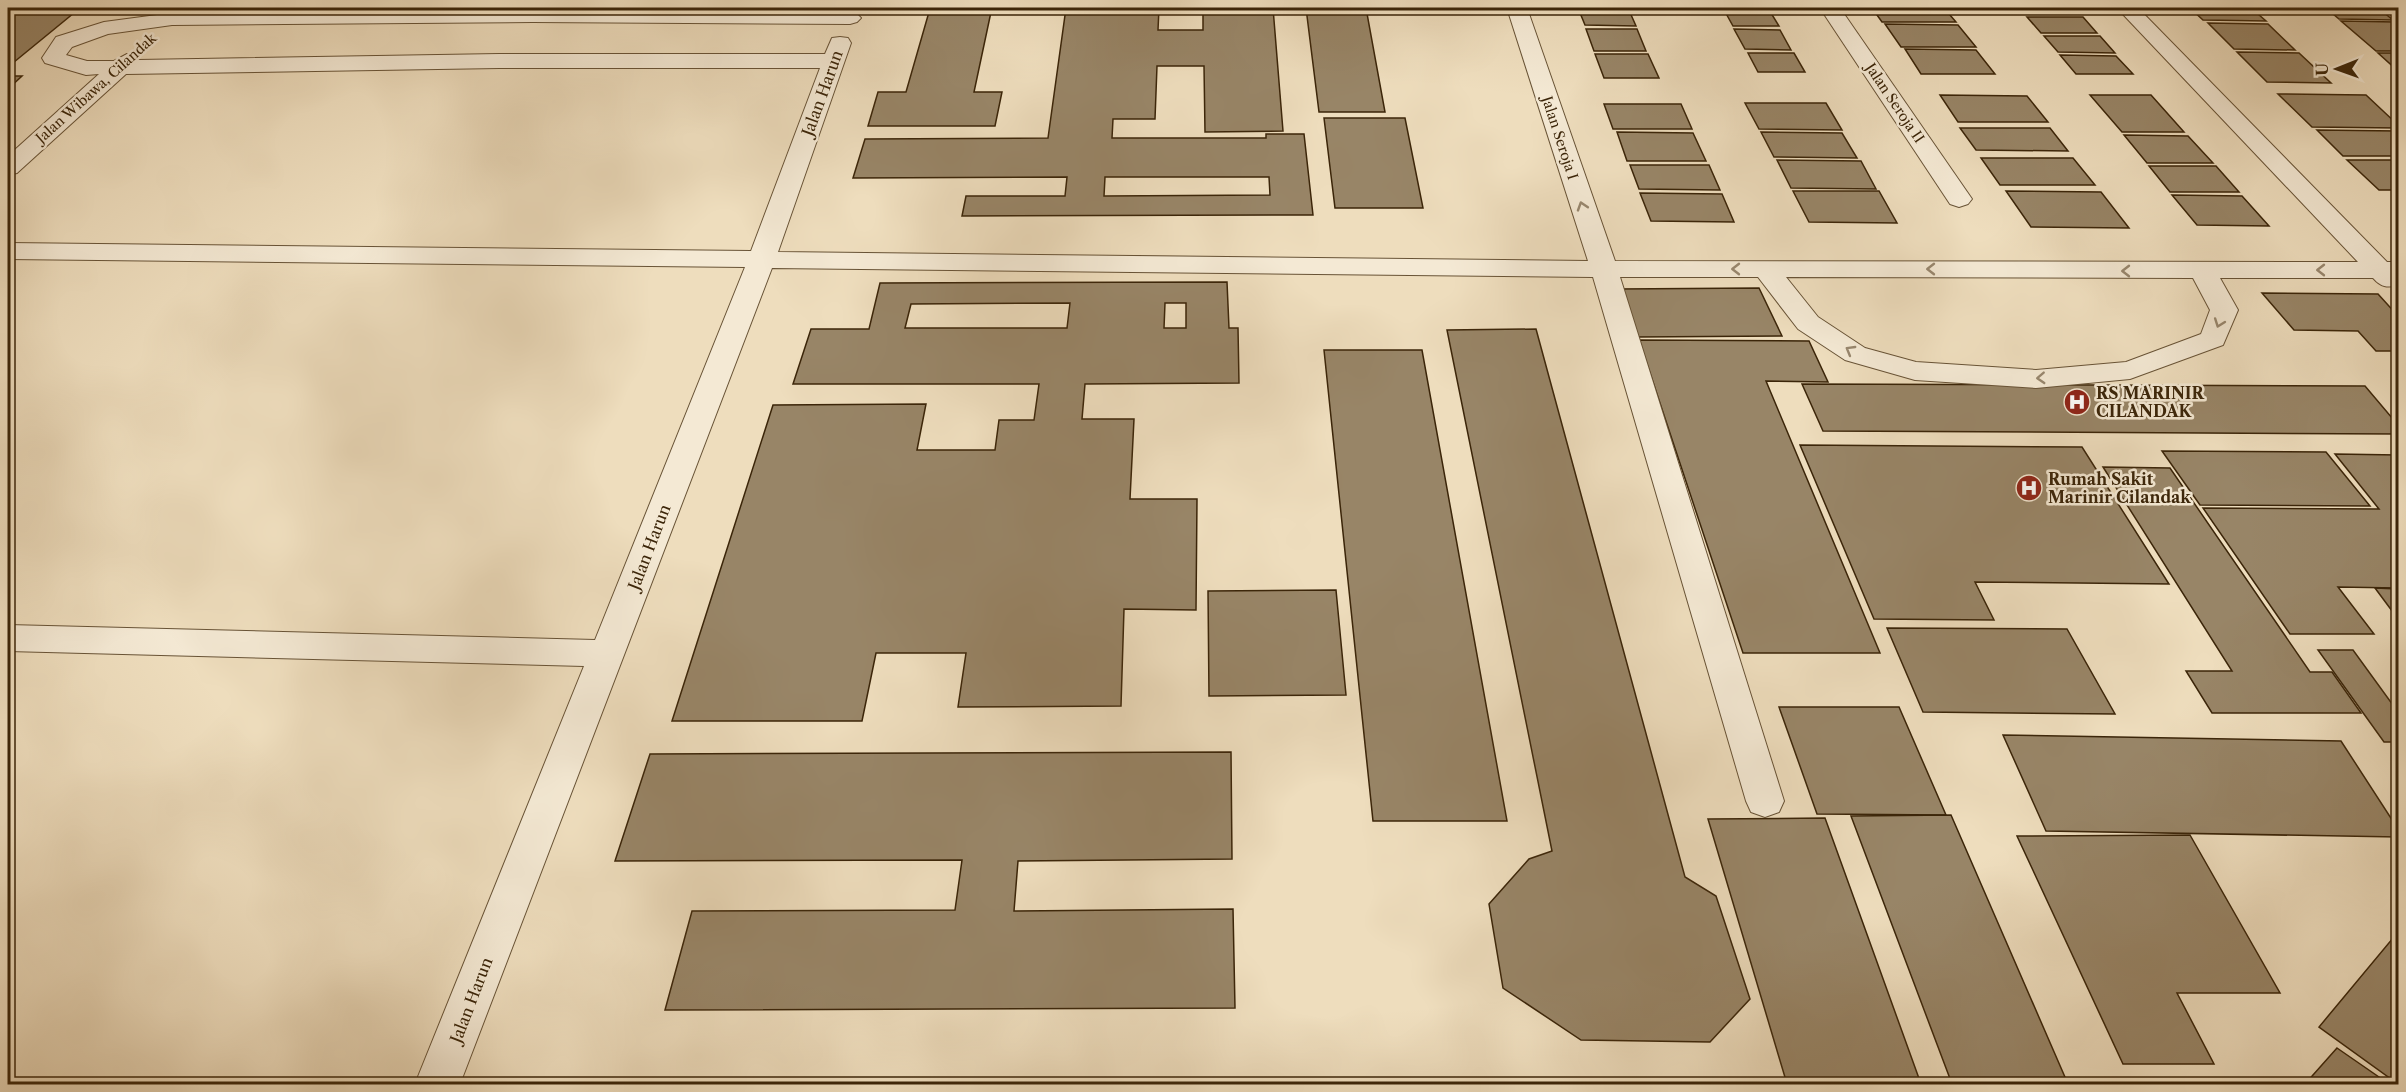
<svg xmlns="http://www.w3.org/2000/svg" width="2406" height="1092" font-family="'Libre Caslon Text',serif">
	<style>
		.building { fill: #988567; stroke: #3b2509; stroke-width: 1.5; fill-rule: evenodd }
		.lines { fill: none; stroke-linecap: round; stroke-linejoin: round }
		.minor-casing { stroke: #685336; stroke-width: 2 }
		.minor { fill: #f4e9d4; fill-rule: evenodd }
		.oneway { stroke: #98876e }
		.labels { text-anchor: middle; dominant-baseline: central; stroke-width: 5; stroke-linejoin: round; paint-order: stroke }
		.far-street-label { font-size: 14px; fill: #3b2509; stroke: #f4e9d4 }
		.street-label { font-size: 16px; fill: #3b2509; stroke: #f4e9d4 }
		.poi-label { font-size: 16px; font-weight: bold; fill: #3b2509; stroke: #f4e9d4; text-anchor: start }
	</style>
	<rect width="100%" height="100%" fill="#eeddbd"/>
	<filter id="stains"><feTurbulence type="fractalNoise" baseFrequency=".00333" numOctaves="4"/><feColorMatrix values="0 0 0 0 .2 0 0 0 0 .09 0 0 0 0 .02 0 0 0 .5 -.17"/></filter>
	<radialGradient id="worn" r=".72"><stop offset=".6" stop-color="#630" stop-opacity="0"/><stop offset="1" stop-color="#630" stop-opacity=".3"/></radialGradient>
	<g class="building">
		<path d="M8,8H80L8,67Z"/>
		<path d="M907,8H1012L1011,12H991L974,92H1002L995,126H868L878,92H906L929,12H906Z"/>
		<path d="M1066,8H1159L1158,30H1203V8H1273L1283,131L1205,132L1204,66H1157L1155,119H1113L1112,138H1266V134H1304L1313,215L962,216L966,196H1065L1067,177L853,178L865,139L1048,138ZM1105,177H1269L1270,195L1104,196Z"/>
		<path d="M1306,8H1366L1385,112H1319Z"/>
		<path d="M1578,8H1628L1636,26L1585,25Z"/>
		<path d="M1723,8H1768L1779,26H1733Z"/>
		<path d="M1872,8H1944L1956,22H1882Z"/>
		<path d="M2018,8H2073L2080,14H2024Z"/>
		<path d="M2190,8H2251L2266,21L2203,20Z"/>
		<path d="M2326,8H2378L2393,20L2339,19Z"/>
		<path d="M2027,17H2083L2097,33H2041Z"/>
		<path d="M2341,21L2396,22L2398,23V51H2376Z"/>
		<path d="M2208,23L2268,24L2295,50L2234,49Z"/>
		<path d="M1885,24L1958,25L1976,47H1901Z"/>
		<path d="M1586,29H1637L1646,51H1594Z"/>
		<path d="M1734,29L1780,30L1791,50L1745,49Z"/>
		<path d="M2044,36H2100L2115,53L2058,52Z"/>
		<path d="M1905,49L1976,50L1995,74H1921Z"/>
		<path d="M2237,52L2299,53L2331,83L2267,82Z"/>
		<path d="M1748,53H1794L1805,72H1758Z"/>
		<path d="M2378,53H2398V71Z"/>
		<path d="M1595,54H1648L1659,78H1604Z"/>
		<path d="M2060,55L2116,56L2133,74H2076Z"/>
		<path d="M8,76H22L8,89Z"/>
		<path d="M2278,94L2366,95L2398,125V128L2312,127Z"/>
		<path d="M1940,95L2027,96L2048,122H1958Z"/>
		<path d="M2090,95H2151L2184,132H2122Z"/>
		<path d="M1745,103H1826L1842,130L1759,129Z"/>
		<path d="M1604,104H1681L1692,129H1613Z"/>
		<path d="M1324,118H1405L1423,208H1335Z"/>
		<path d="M1960,128H2050L2068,151L1976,150Z"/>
		<path d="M2317,130L2398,131V156H2343Z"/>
		<path d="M1617,132L1693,133L1706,161H1627Z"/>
		<path d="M1761,132L1842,133L1857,158L1774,157Z"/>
		<path d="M2124,135L2188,136L2213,163H2147Z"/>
		<path d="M1981,158H2073L2095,185H2000Z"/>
		<path d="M1777,160L1861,161L1876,189L1791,188Z"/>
		<path d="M2347,160H2398V190H2379Z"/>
		<path d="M1630,165H1709L1720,190L1639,189Z"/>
		<path d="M2149,166H2216L2239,192H2170Z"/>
		<path d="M1793,191H1879L1897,223L1809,222Z"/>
		<path d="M2006,191L2101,192L2129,228L2031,227Z"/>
		<path d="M1640,193L1722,194L1734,222L1651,221Z"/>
		<path d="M2172,195L2242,196L2269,226L2197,225Z"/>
		<path d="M1227,282L1229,328H1238L1239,383L1085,384L1082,419H1134L1130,499H1197L1196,610L1124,609L1121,706L958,707L966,653H876L862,721H672L773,405L926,404L917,450H995L999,420H1034L1039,384H793L811,329H869L880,283ZM1070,303L1067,328H905L911,304ZM1165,303H1186V328H1164Z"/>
		<path d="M1759,288L1782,336L1636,337L1618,289Z"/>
		<path d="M2262,293L2378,294L2398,316V351H2376L2358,331L2294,330Z"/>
		<path d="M1536,329L1685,877L1716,896L1750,999L1710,1042L1581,1040L1503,988L1489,904L1529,859L1552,851L1447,330Z"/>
		<path d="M1639,340L1809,341L1828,382L1766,381L1880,653H1743Z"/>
		<path d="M1324,350H1422L1507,821H1373Z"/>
		<path d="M1802,384L2365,386L2398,425V434L1823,431Z"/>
		<path d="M1800,445L2082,447L2169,584L1975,582L1994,620L1874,619Z"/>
		<path d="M2162,451L2326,452L2370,506L2200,505Z"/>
		<path d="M2335,454L2398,455V588L2338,587L2374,634H2290L2203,508L2379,509Z"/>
		<path d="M2103,467L2170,468L2310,672H2332L2361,713H2212L2186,671H2232Z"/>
		<path d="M2375,588L2398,589V619Z"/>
		<path d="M1336,590L1346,695L1209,696L1208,591Z"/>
		<path d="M1887,628L2067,629L2115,714L1923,712Z"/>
		<path d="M2318,650H2353L2398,712V742H2384Z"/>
		<path d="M1779,707H1899L1946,815L1817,814Z"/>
		<path d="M2003,735L2341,741L2398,829V837L2046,831Z"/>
		<path d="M1231,752L1232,859L1018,861L1014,911L1233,909L1235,1008L665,1010L692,911L955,910L962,860L615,861L650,754Z"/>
		<path d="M1951,815L2068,1084H1952L1851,816Z"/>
		<path d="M1825,818L1921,1084H1787L1708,819Z"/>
		<path d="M2190,835L2280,993H2177L2214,1064H2123L2017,836Z"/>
		<path d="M2398,932V1084L2319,1027Z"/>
		<path d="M2337,1048L2389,1084H2305Z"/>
	</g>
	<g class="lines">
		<defs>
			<g id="minor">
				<path d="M1507,8H1527L1615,261L2358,262L2117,8H2138L2387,262H2398V285C2387,288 2381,287 2373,278H2220L2238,310L2223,345L2130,379L2036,388L1915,380L1845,360L1798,329L1758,277H1620L1784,801L1779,812L1765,817L1751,812L1746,801L1593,277L772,268L460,1084H415L584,666L8,651V625L595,640L745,267L8,259V243L751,251L820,68H499L126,74L17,173L8,175V156L99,74L86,75L45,63L42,58L56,37L104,22L172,13L533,10L850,12L857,14L861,18L857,22L850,24L533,22L172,25L108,34L72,47L66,55L87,61H114L127,54L135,56L138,60L499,54H825L832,38L840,37L848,38L851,43L778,252L1588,261ZM1786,277L2193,278L2210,310L2201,334L2126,362L2036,370L1916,362L1865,348L1818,317Z"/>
				<path d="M1820,8H1840L1972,199L1968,204L1959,207L1950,204Z"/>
			</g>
		</defs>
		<use href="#minor" class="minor-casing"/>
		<use href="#minor" class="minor"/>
	</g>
	<defs><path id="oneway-chevron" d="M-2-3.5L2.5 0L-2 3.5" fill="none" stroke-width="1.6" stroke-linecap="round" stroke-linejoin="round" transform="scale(1.5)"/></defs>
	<g class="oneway">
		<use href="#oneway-chevron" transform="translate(1582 206) rotate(-108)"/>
		<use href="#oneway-chevron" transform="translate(1736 269) rotate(180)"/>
		<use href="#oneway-chevron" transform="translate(1931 269) rotate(-180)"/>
		<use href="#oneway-chevron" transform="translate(2321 270) rotate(180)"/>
		<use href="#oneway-chevron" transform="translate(2126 271) rotate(-180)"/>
		<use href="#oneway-chevron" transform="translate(2219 323) rotate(110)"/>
		<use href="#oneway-chevron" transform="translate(1850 350) rotate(-150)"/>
		<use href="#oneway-chevron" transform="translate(2041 378) rotate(177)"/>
	</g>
	<defs>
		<symbol id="hospital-disc" viewBox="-11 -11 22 22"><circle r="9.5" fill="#8f2418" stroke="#f4e9d4"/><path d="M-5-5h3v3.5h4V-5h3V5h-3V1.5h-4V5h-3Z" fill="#fff"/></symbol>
	</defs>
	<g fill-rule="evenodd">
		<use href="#hospital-disc" x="2062" y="387" width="30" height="30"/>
		<use href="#hospital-disc" x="2014" y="473" width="30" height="30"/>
	</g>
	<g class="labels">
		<g class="far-street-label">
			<text transform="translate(96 88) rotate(-42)">Jalan Wibawa, Cilandak</text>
			<text transform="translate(1895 103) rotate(56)">Jalan Seroja II</text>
			<text transform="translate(1560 138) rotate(72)">Jalan Seroja I</text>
		</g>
		<g class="street-label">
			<text transform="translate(822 93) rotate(-70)">Jalan Harun</text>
			<text transform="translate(649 547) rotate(-69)">Jalan Harun</text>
			<text transform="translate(471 1000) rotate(-69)">Jalan Harun</text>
		</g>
		<g class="poi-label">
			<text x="2096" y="393">RS MARINIR<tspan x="2096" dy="18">CILANDAK</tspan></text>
			<text x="2048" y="479">Rumah Sakit<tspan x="2048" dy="18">Marinir Cilandak</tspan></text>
		</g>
	</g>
	<rect width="2406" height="1092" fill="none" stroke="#eeddbd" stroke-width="30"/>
	<rect x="9" y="9" width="2388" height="1074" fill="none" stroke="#3b2509" stroke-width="3"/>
	<rect x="15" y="15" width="2376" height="1062" fill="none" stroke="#3b2509" stroke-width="1.5"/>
	<g transform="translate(2337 69) rotate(269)" stroke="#f4e9d4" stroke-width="4.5" paint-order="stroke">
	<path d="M0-4.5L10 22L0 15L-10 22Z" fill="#3b2509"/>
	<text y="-9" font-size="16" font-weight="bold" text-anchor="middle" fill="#3b2509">U</text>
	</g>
	<rect width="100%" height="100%" filter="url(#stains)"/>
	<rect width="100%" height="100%" fill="url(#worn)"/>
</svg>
